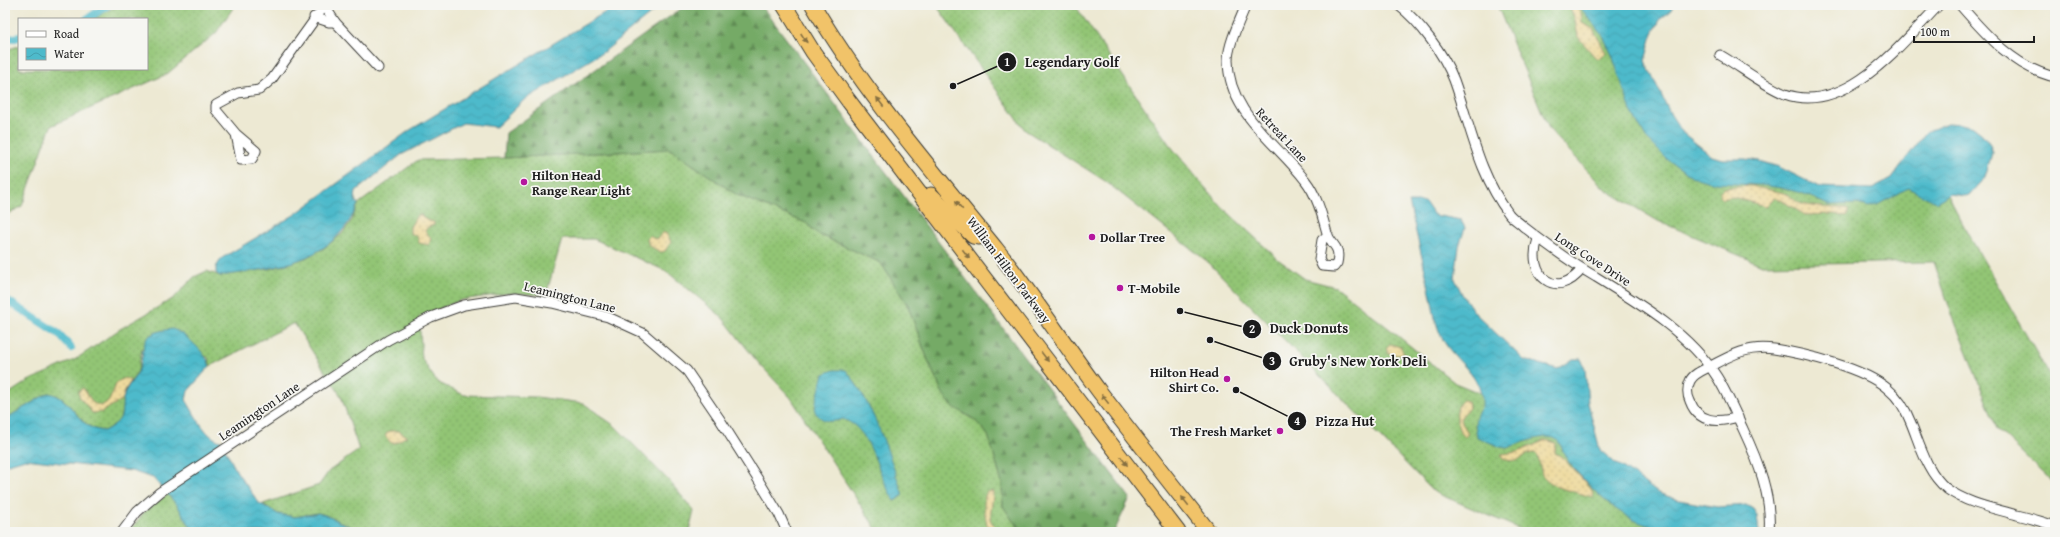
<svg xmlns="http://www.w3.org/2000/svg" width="2060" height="537" font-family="'Gentium Book Plus',serif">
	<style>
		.grass { fill: url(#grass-dots); stroke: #577048 }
		.forest { fill: url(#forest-firs); stroke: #486341 }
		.sand { fill: url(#sand-dots); stroke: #857b5d }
		.water { fill: url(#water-waves); stroke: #356b74 }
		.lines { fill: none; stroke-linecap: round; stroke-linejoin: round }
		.canal { stroke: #4ebacb; stroke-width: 8 }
		.minor-casing { stroke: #3b3b37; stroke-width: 11 }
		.trunk-casing { stroke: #3b3b37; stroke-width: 17 }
		.minor { stroke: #fff; stroke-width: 9 }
		.trunk { stroke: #f1c369; stroke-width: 15 }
		.oneway { fill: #867042 }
		.poi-dot { fill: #b5179e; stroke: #f6f6f2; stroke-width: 1.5 }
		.labels { text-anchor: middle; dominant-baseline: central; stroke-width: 3.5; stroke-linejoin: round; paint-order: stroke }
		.street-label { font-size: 13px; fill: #1c1c1c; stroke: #f6f6f2 }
		.poi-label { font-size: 13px; font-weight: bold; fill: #1c1c1c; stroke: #f6f6f2; text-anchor: start }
		.leader { fill: none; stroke: #1c1c1c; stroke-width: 1.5 }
		.callout-dot { fill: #1c1c1c; stroke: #f6f6f2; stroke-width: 1.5 }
		.mark-label { font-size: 12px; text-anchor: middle; font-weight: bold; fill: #fff }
		.callout-label { font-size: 14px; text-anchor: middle; font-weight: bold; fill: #1c1c1c; stroke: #f6f6f2; stroke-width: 3.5; stroke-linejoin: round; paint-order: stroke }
	</style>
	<defs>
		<pattern id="grass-dots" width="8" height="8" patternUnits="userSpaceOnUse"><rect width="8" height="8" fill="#92c575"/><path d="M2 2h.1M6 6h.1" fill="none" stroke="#7da965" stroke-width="1.8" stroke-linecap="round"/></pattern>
		<pattern id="forest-firs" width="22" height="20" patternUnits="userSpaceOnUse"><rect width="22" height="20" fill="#75aa66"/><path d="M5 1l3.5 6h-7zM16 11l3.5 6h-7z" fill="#5f8a53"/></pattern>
		<pattern id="sand-dots" width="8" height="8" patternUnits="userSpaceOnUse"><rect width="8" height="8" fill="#eeda9e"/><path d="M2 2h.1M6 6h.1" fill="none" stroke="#ccba88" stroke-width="1.8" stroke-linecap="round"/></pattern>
		<pattern id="water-waves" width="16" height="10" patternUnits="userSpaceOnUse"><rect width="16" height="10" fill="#4ebacb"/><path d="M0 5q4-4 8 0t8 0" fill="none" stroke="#449fae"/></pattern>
	</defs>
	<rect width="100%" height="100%" fill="#f6f6f2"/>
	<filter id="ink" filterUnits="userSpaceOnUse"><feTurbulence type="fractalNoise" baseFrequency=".025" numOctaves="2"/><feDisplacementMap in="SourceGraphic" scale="8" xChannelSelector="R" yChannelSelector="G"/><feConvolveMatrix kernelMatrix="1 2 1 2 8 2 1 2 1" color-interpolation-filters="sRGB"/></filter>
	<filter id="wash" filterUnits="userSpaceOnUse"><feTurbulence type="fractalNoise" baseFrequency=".012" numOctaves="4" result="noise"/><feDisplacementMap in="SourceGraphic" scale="16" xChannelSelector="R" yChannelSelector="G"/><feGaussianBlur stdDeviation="0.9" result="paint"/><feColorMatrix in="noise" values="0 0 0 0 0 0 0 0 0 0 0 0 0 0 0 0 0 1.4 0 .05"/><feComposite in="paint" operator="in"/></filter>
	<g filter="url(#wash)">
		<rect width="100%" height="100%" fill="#ede9d3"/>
		<g class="grass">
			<path d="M118,5H235L216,33L167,74L51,126L22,206L5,216V50L19,46V69H147V19H93Z"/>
			<path d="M936,5H1075L1169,144L1218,203L1279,260L1305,279L1336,287L1391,330L1455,383L1512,406L1588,460L1732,532H1527L1434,492L1208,262L1105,181L1025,130Z"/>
			<path d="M1497,5H1605L1696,163L1853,198L1940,179L1966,230L2055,385V484L1997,429L1951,312L1934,262L1762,265L1658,221L1606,190L1549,129Z"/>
			<path d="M670,149L737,195L806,223L818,234L881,263L908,306L929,363L943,394L964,414L975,420L988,435L1002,483L1003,506L1015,524L1025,532H878L791,398L756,360L721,316L666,271L594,239H562L546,295L510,293L461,300L419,317L422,359L437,382L464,395L536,397L583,403L615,426L670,482L694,511L689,532H368L349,526L325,515L318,513L295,517L278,514L263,504L319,485L329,471L359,450L341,396L294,323L210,366L208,357L142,348L138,371L125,391L120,421L104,431C76,429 73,396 48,393L5,419V396L28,381L76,359L120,329L174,298L194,277L207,271L220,276L274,268L305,258L324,248L342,234L352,220L358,204L418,160L504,158Z"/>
			<path d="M168,494L177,505L194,532H129L145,511Z"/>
		</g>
		<path class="forest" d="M686,5H761L1130,498L1114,532H1025L1015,524L1003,506L1002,483L988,435L975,420L952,406L943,394L929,363L908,306L881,263L818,234L806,223L737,195L670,149L504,158L506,133Z"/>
		<g class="sand">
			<path d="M1569,5H1574L1581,13L1582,23L1593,29L1606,53L1598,59L1595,57L1578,37L1575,20Z"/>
			<path d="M1752,186C1764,190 1777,190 1789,195C1793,198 1797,203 1802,204C1815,207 1830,208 1845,208L1848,210V213L1846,217L1834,214L1805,215L1784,202L1775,198L1765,206L1733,197L1722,199L1719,196L1720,191L1724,188Z"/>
			<path d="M417,215H421L426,220L434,222V225L428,227L425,231L431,238L429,245L419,243L417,236L410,233V227Z"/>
			<path d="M662,233H666L671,242L665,251L661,252L649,246L647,239L650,235L654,239L658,238Z"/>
			<path d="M1390,344L1401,347L1404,355H1395L1388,353L1386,348Z"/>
			<path d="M125,378L131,381L125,390L123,399L102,412L92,413C88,405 80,401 78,392L83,388L93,403L101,406L109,401L117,382Z"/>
			<path d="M1463,400L1468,401L1469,408L1462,416L1461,420L1468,434L1465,437L1461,434C1457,425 1453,407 1463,400Z"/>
			<path d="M389,431H399L407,436L395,443H391L385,436Z"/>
			<path d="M1546,440L1556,443L1555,453L1562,457L1591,489L1593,493L1592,497L1557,487L1547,480L1542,475L1538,456L1536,453C1523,452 1521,465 1503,459L1501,456L1502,454L1517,452Z"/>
			<path d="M990,491L993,492V495L990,519L992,523L1001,532H995L987,525C985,513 982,504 986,493Z"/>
		</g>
		<g class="water">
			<path d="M617,5H661L605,51L523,101L496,127L463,123L401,155L356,191L355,200L358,204C335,263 275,268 220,276L216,273V267L222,258L294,215L410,130Z"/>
			<path d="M1578,5H1676L1660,20L1652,35L1645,61L1671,115L1683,133L1712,156L1722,159H1745L1759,161L1779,167L1819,187L1872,189L1890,180L1926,132L1948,123L1961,124L1973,127L1982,134L1990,144L1992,153L1985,177L1969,195L1964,196L1950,194L1936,202L1908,188L1880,204L1869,207L1857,204L1828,205L1802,193L1781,188L1760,185L1714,183L1693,177L1668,160L1646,138L1631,111L1612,55L1602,34Z"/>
			<path d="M1409,202H1425L1434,215L1461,220L1465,228L1459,246L1455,279L1462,294L1475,313L1524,360L1558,369L1573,359H1581L1585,368L1588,403L1600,450L1615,463L1627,470L1658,493L1679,500L1717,507L1746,505L1753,509L1757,515L1759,532C1718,532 1674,537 1636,521C1609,508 1586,484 1568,461C1563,454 1561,441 1554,438C1542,434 1518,444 1507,448L1500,447L1477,437C1475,423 1473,418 1482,407C1485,376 1454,362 1442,338C1435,323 1434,313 1431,297C1424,265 1416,233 1409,202Z"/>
			<path d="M172,329C184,332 207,354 210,366L188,391L186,400C194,412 205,438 221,441L237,472L259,503L278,514L295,517L318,513L325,515L349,526L368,532H194L177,505L153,478L131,471L25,459L5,465V419L48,393C73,396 76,429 104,431C132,416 116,411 126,390C129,384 135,378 138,372C148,349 134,333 172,329Z"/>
			<path d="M834,370H846C875,407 888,452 903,495L895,501C876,476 874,430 843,419C832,423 822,422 815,412L816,401L824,374Z"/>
		</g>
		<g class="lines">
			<g class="canal">
				<path d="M87,19L108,5"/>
				<path d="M5,40L19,37"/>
				<path d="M5,299L59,334L71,348"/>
			</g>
		</g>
	</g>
	<g filter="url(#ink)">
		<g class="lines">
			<defs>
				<g id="minor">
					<path d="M324,5L335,22L378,68"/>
					<path d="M1246,5C1240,20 1228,44 1228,60C1228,113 1276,142 1305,180C1317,195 1322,215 1327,233C1331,246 1341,245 1337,263L1334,267L1322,266L1319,259L1322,240L1328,235"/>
					<path d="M1398,5C1420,22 1444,54 1454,80C1471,127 1478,173 1509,214C1513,219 1519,222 1524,227C1547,245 1570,262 1596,277C1640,304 1689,333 1717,377C1727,393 1735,412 1743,429C1758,461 1772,496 1769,532"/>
					<path d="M1960,5C1986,35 2015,68 2055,77"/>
					<path d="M314,17L329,22H335"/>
					<path d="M1720,55C1741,67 1763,85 1785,94C1846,116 1902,43 1939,5"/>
					<path d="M236,134L241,160L252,159L256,151L236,134L216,110V105L238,93L259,90L272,79L325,5"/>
					<path d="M1538,239C1525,276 1557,301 1582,269"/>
					<path d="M1738,417C1718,423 1698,423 1690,401C1687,395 1687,387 1690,381C1693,374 1703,370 1709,367C1731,355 1749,345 1774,349C1806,354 1864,368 1888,389C1899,398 1906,410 1911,423C1920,445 1927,473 1947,489C1968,504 1993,508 2017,515C2030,518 2043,522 2055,526"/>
					<path d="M122,532L137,512L160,492L388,340L431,317L464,305L516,297L552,303L608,317L643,333L687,371L719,418L759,481L779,514L787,532"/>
				</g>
				<g id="trunk">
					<path d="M784,5L813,52L848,100L1178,532"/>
					<path d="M813,5C864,92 932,170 996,249C1032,294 1064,344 1099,391C1135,438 1172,485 1209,532"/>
					<path d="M931,195L973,236L979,237"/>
				</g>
			</defs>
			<use href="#minor" class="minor-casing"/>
			<use href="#trunk" class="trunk-casing"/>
			<use href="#minor" class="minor"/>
			<use href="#trunk" class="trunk"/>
		</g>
		<defs><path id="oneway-solid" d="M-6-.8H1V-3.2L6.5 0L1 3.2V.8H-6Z"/></defs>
		<g class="oneway">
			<use href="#oneway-solid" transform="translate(804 38) rotate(57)"/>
			<use href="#oneway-solid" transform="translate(880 102) rotate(-127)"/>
			<use href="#oneway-solid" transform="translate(959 205) rotate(-129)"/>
			<use href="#oneway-solid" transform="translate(966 254) rotate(53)"/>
			<use href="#oneway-solid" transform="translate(1045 357) rotate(53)"/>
			<use href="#oneway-solid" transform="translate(1105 399) rotate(-128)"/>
			<use href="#oneway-solid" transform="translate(1124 461) rotate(53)"/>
			<use href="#oneway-solid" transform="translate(1185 501) rotate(-128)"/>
		</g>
	</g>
	<g class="poi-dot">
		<circle cx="524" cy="182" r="4"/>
		<circle cx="1092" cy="237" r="4"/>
		<circle cx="1120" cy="288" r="4"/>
		<circle cx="1227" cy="379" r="4"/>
		<circle cx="1280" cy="431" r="4"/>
	</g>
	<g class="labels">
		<g class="street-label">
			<text transform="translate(1282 135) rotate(47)">Retreat Lane</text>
			<text transform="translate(1593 259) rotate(33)">Long Cove Drive</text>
			<text transform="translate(1009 270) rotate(53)">William Hilton Parkway</text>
			<text transform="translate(570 297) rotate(14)">Leamington Lane</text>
			<text transform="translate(259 411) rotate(-34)">Leamington Lane</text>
		</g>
		<g class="poi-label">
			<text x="532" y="175">Hilton Head<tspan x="532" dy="15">Range Rear Light</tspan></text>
			<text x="1100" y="237">Dollar Tree</text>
			<text x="1128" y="288">T-Mobile</text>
			<text x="1219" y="372" text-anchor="end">Hilton Head<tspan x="1219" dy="15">Shirt Co.</tspan></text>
			<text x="1272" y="431" text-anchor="end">The Fresh Market</text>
		</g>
	</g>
	<path class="leader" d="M953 86L1007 62M1180 311L1252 329M1210 340L1272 361M1236 390L1297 421"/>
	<g class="callout-dot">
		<circle cx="953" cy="86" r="4"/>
		<circle cx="1180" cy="311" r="4"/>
		<circle cx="1210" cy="340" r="4"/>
		<circle cx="1236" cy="390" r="4"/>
		<circle cx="1007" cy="62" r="10"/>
		<circle cx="1252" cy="329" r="10"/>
		<circle cx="1272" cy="361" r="10"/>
		<circle cx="1297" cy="421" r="10"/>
	</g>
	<g class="mark-label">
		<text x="1007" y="66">1</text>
		<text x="1252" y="333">2</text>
		<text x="1272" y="365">3</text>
		<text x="1297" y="425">4</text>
	</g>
	<g class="callout-label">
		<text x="1072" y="67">Legendary Golf</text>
		<text x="1309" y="333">Duck Donuts</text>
		<text x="1358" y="366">Gruby's New York Deli</text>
		<text x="1345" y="426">Pizza Hut</text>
	</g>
	<rect width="2060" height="537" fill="none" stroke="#f6f6f2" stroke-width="20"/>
	<rect x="18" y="18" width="130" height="52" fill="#f6f6f2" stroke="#9f9f9c"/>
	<rect x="26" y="31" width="20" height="6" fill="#ffffff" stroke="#9f9f9c"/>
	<text x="54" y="38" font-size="12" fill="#1c1c1c">Road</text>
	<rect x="26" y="48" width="20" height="12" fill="url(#water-waves)" stroke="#9f9f9c"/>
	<text x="54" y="58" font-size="12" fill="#1c1c1c">Water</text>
	<path d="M1914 36v6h120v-6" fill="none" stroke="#1c1c1c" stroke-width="2"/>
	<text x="1920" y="36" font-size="12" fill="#1c1c1c" stroke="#f6f6f2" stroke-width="3" paint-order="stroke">100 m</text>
</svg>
